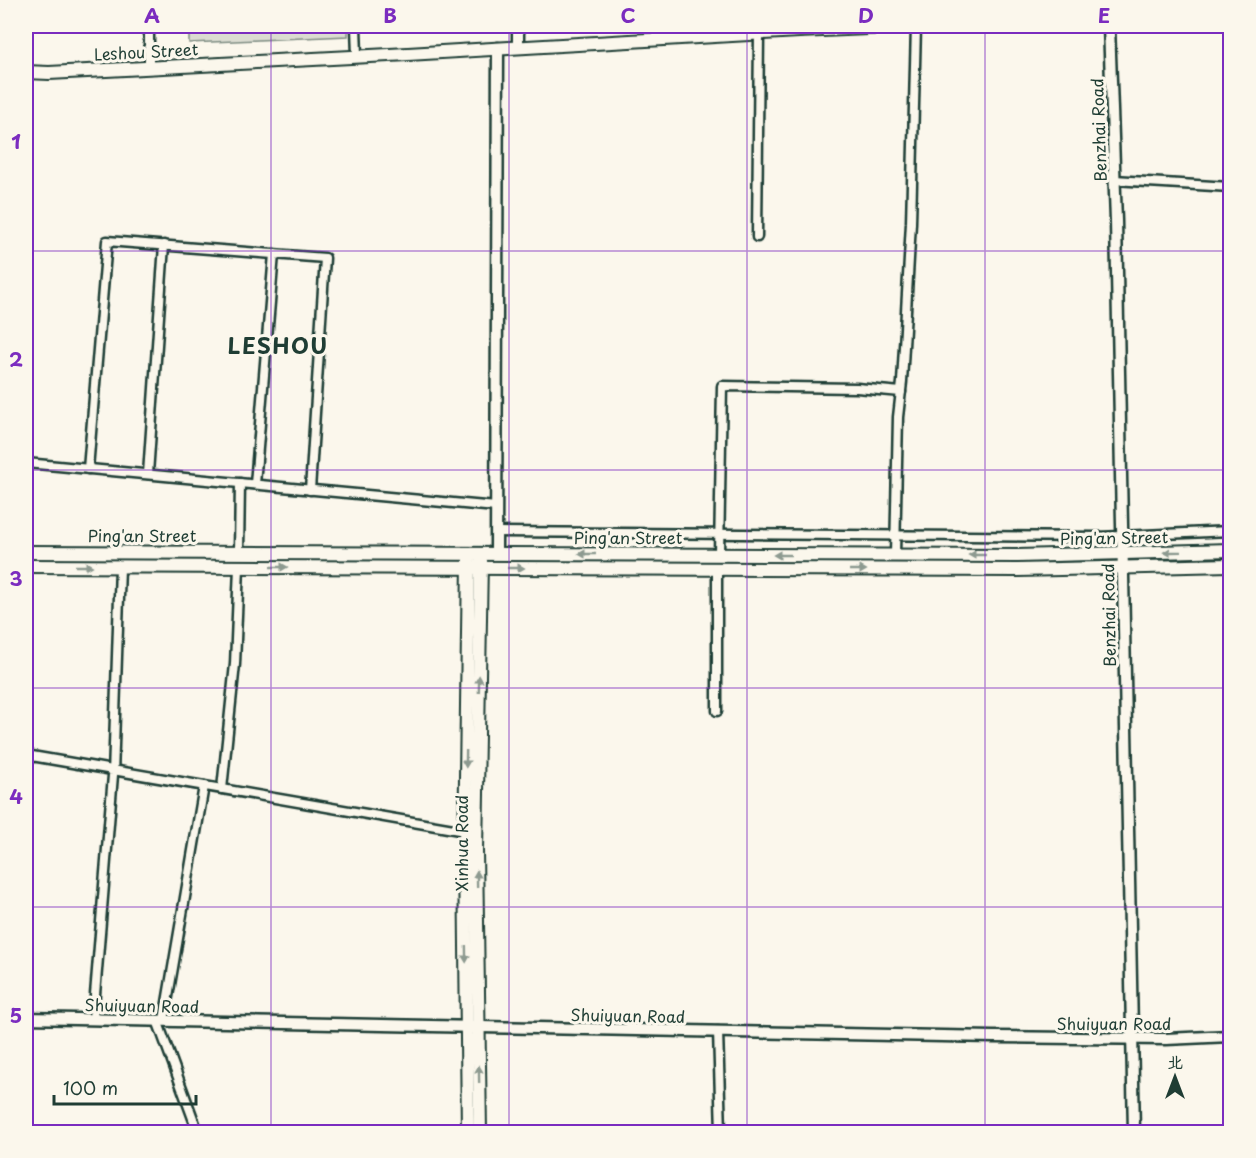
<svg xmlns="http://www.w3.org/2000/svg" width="1256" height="1158" font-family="'Playpen Sans','LXGW WenKai TC',sans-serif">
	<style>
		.green { fill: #dbdcd1; stroke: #7d8c82; stroke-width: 1.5 }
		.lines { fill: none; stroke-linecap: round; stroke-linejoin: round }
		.minor-casing { stroke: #1f3d34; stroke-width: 13 }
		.tertiary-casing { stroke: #1f3d34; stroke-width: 15 }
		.secondary-casing { stroke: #1f3d34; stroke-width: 16 }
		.minor { stroke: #fbf7ec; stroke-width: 8 }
		.tertiary { stroke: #fbf7ec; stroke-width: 10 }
		.secondary { stroke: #fbf7ec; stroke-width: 12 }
		.oneway { fill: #8d9a90 }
		.grid { fill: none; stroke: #7b2cbf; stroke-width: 1.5; stroke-opacity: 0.55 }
		.labels { text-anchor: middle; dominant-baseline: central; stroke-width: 6; stroke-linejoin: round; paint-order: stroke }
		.street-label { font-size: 16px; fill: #1f3d34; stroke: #fbf7ec }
		.district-label { font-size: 22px; font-weight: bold; letter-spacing: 1.5px; fill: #1f3d34; stroke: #fbf7ec }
		.neatline { fill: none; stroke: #7b2cbf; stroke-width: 2 }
		.grid-label { font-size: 20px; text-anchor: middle; font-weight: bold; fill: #7b2cbf }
	</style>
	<rect width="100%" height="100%" fill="#fbf7ec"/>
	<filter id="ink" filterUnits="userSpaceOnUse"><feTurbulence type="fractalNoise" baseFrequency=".0167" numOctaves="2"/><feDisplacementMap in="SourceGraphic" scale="12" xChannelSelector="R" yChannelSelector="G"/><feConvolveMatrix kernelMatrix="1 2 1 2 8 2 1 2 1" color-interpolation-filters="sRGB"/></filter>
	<g filter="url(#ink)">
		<path class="green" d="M189,26H348V36L189,43Z"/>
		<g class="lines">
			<defs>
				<g id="minor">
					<path d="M356,26L357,56"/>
					<path d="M149,67V26"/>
					<path d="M1114,180L1230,187"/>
					<path d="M757,237L759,33"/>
					<path d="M26,463L496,507"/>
					<path d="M88,469L107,241L325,258L310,490"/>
					<path d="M148,474L164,245"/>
					<path d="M255,484L274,254"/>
					<path d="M496,532L1099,537L1230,531"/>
					<path d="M239,552L240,483"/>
					<path d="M719,554L722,386L857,388L901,392"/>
					<path d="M895,555L898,417L902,382L911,223L916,26"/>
					<path d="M717,569V711"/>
					<path d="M26,755L465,831"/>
					<path d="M222,789L235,664L239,567"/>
					<path d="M93,1019L113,775L120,567"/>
					<path d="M157,1020L198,1132"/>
					<path d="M164,1020L204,786"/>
					<path d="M718,1031L721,1132"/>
				</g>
				<g id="tertiary">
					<path d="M518,26V47"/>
					<path d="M1109,26L1116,221L1134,1132"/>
					<path d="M496,553L498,48"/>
					<path d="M26,1018L993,1037L1166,1039L1230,1036"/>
				</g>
				<g id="secondary">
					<path d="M26,72L49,73L408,54L799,31L915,26"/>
					<path d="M26,552L1018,556L1230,550"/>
					<path d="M26,566L1018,570L1230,565"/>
					<path d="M468,1132L465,851L469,560"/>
					<path d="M480,1132L476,851L481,561"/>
				</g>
			</defs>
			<use href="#minor" class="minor-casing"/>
			<use href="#tertiary" class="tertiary-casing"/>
			<use href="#secondary" class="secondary-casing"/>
			<use href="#minor" class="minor"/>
			<use href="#tertiary" class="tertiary"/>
			<use href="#secondary" class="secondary"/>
		</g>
		<defs><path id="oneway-solid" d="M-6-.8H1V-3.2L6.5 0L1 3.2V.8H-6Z" transform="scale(1.5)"/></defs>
		<g class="oneway">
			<use href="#oneway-solid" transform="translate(1172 552) rotate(179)"/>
			<use href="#oneway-solid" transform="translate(587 554) rotate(-180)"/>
			<use href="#oneway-solid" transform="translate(782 555) rotate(-180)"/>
			<use href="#oneway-solid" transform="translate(977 555) rotate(-180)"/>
			<use href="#oneway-solid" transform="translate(84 566)"/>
			<use href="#oneway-solid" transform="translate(279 567)"/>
			<use href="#oneway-solid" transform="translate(516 568)"/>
			<use href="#oneway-solid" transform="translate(858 570)"/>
			<use href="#oneway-solid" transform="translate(479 684) rotate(-89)"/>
			<use href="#oneway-solid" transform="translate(466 759) rotate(91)"/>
			<use href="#oneway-solid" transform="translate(477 879) rotate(-91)"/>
			<use href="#oneway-solid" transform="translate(466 954) rotate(89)"/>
			<use href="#oneway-solid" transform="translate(479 1074) rotate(-91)"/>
		</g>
	</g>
	<path class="grid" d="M271,26V1132M509,26V1132M747,26V1132M985,26V1132M26,251H1230M26,470H1230M26,688H1230M26,907H1230"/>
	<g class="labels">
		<g class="street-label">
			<text transform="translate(146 51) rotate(-3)">Leshou Street</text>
			<text transform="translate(1098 130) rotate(-92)">Benzhai Road</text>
			<text x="142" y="535">Ping'an Street</text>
			<text x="628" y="537">Ping'an Street</text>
			<text transform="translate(1114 537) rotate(-1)">Ping'an Street</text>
			<text transform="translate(1108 615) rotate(-91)">Benzhai Road</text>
			<text transform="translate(461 843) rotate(-90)">Xinhua Road</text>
			<text transform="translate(142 1005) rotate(1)">Shuiyuan Road</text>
			<text transform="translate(628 1015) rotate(1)">Shuiyuan Road</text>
			<text x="1114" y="1023">Shuiyuan Road</text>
		</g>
		<g class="district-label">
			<text x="278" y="344">LESHOU</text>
		</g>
	</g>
	<rect width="1256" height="1158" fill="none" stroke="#fbf7ec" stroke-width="66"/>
	<g transform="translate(1175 1077)" stroke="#fbf7ec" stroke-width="4.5" paint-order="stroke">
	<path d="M0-4.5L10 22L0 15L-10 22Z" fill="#1f3d34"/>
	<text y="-9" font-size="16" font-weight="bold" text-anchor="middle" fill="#1f3d34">北</text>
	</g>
	<path d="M54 1095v9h142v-9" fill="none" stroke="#1f3d34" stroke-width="3"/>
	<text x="63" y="1095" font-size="18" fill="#1f3d34" stroke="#fbf7ec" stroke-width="4.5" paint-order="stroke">100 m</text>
	<rect x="33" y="33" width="1190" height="1092" class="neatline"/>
	<g class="grid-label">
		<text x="152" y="23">A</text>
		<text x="390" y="23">B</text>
		<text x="628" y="23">C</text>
		<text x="866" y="23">D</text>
		<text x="1104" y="23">E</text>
		<text x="16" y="149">1</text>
		<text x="16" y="367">2</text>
		<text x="16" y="586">3</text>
		<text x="16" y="804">4</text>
		<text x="16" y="1023">5</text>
	</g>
</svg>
